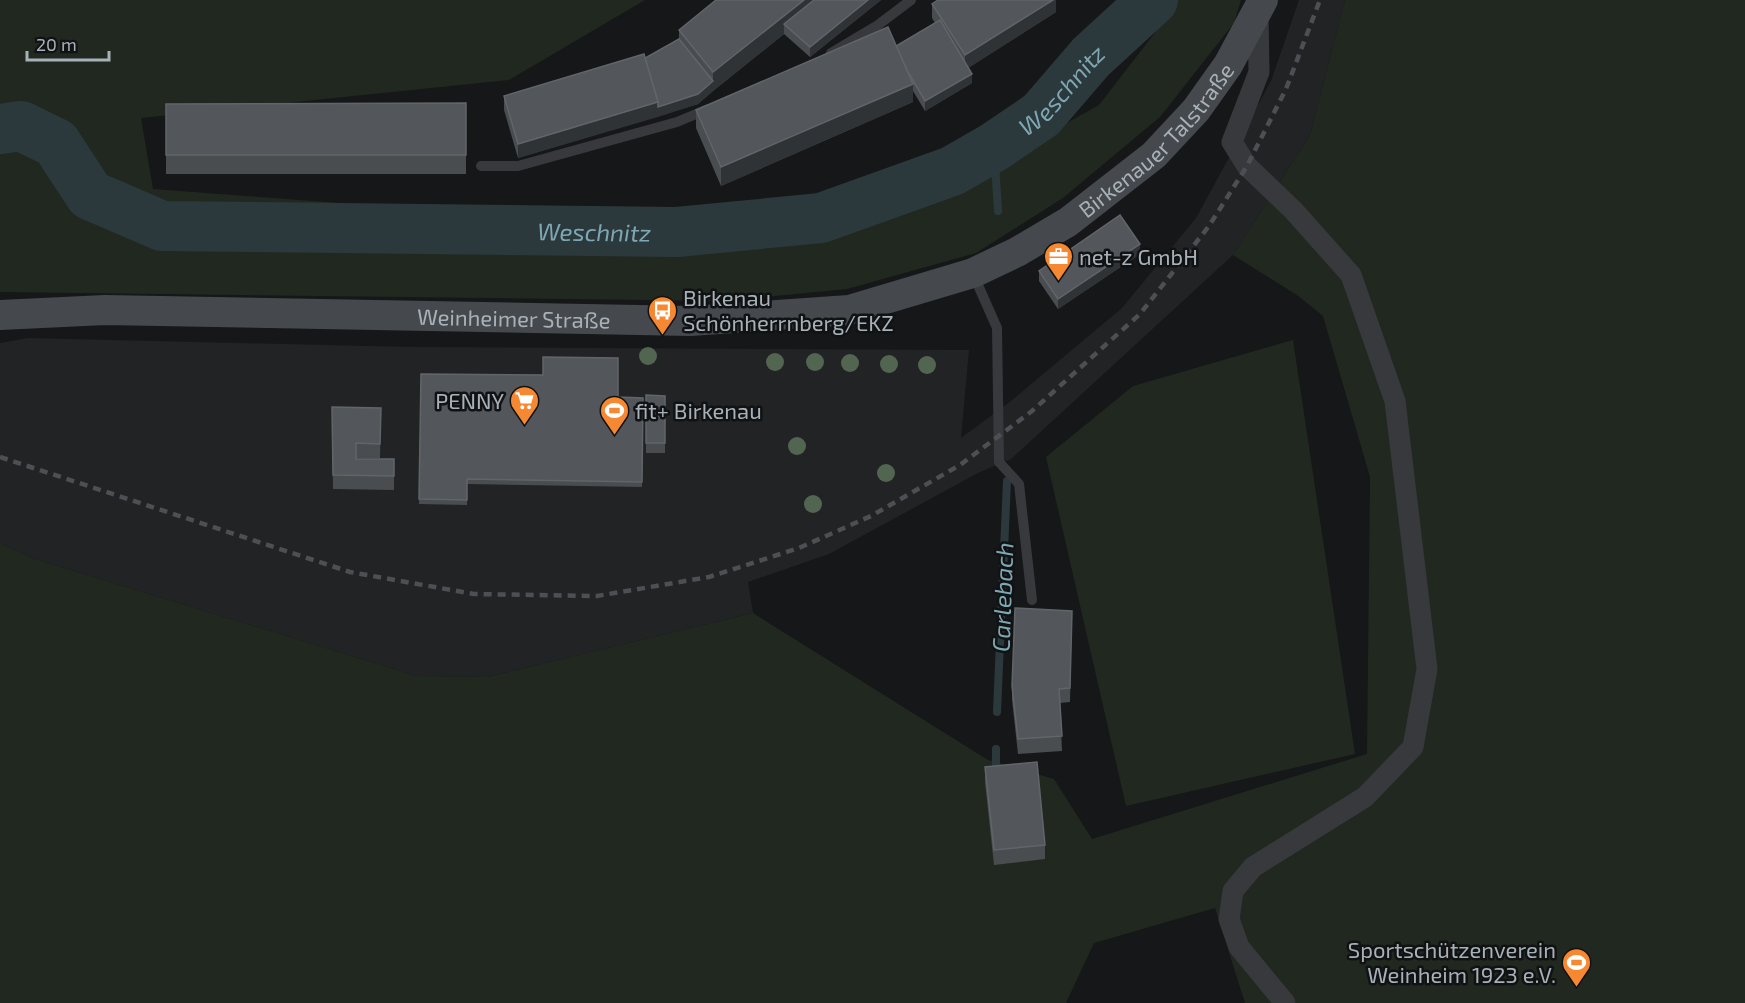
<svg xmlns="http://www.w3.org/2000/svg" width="1745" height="1003" font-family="'Exo 2',sans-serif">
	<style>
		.built { fill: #222325 }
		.green { fill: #212820 }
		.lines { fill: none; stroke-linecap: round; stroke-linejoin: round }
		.stream { stroke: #2c393c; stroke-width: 8 }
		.river { stroke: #2c393c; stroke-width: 50 }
		.service { stroke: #37393d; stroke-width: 10 }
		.minor { stroke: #37393d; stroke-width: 21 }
		.secondary { stroke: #45494d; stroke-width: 30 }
		.rail { stroke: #4c5054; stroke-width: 4.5; stroke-dasharray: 8 6; stroke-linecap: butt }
		.tree { fill: #526551 }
		.wall { fill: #494d50 }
		.shaded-wall { fill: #303335 }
		.building { fill: #53575b; stroke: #61656a; stroke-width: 1.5 }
		.labels { text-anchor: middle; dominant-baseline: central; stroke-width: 5; stroke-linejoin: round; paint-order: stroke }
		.street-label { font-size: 22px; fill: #a8b1b8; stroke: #111213 }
		.poi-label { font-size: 22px; fill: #a8b1b8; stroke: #111213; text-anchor: start }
		.water-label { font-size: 24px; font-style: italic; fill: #7ea7b4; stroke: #111213 }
	</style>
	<rect width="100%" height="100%" fill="#161718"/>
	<path class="built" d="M1299,0H1345L1310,135L1233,255L1011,459L978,473L829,554L748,582L753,613L487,677L417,676L32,558L0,543V343L28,338L409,347L969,350L961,438L1011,401L1122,308L1196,218L1271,81Z"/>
	<g class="green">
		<path d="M0,0H645L509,80L141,118L153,189L683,229L854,207L977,173L1099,105L1171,12L1176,0H1241L1234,23L1160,117L1063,198L976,253L847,289L725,301L0,292Z"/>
		<path d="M1345,0H1745V1003H1245L1215,908L1094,943L1066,1003H0V543L32,558L417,676L487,677L753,613L988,760L1054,779L1092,839L1367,754L1370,477L1323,316L1297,295L1233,255L1310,135Z"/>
		<path d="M1293,340L1355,754L1126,806L1046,457L1133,386Z"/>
	</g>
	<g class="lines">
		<g class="stream">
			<path d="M994,147L998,211"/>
			<path d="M997,712L1007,481"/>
			<path d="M996,766V749"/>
		</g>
		<path class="river" id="s1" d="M0,129L21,126L56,143L90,195L162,226L677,232L821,218L952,171L994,147L1041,115L1091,57L1153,0"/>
		<g class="service">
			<path d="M831,53L878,25L911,0"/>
			<path d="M481,166H518L677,122L708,109"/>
			<path d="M974,276L997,328L999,462L1019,484L1032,600"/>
		</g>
		<path class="minor" d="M1258,13L1259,72L1232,142L1247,166L1293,210L1351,275L1395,401L1427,669L1413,747L1365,797L1253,867L1233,891L1229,919L1239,947L1285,1003"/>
		<path class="secondary" id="s2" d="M0,315L105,310L690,321L849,310L973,273L1017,252L1068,222L1154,155L1196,110L1228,65L1263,0"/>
		<path class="rail" d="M0,457L350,572L474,594L597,596L709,577L799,548L871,516L960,465L1032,411L1140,314L1209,226L1247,166L1286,89L1320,0"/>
	</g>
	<g class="tree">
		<circle cx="648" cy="356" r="9"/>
		<circle cx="775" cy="362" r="9"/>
		<circle cx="815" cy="362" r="9"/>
		<circle cx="850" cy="363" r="9"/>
		<circle cx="889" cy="364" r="9"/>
		<circle cx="927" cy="365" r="9"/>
		<circle cx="797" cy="446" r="9"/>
		<circle cx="886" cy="473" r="9"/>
		<circle cx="813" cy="504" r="9"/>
	</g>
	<g class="wall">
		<path d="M881,0L810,57L784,34L713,91L698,104L518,158L504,110V96L645,58L679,39V30Z"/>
		<path d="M1056,0V12L968,68L972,83L925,111L913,91V102L721,186L696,128V110L896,46L935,23L932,18V4Z"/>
		<path d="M466,103V174H166V104Z"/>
		<path d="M1140,254L1058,309L1039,281V271Z"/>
		<path d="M421,374L618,397L643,398L642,487L467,484V505L419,504Z"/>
		<path d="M646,395L665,396V453H646Z"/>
		<path d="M332,407L381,408L380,458H356V459H394V490L333,489Z"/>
		<path d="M1072,611L1070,702L1060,703L1062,751L1018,754L1012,700V686Z"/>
		<path d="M985,767L1045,845V859L994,865L985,782Z"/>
	</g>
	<g class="shaded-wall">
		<path d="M804,0H827L784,24V34L713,91L698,104L658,117V107L713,81V72Z"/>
		<path d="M868,0H881L810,57V47Z"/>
		<path d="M1053,0H1056V12L965,70V55Z"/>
		<path d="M972,74V83L925,111V101Z"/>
		<path d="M913,84V102L721,186V167Z"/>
		<path d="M658,102V117L518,158V144Z"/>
		<path d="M1140,244V254L1058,309V299Z"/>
	</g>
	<g class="building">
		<path d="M716,0H804L713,72L679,30Z"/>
		<path d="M814,0H868L810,47L784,24Z"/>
		<path d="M938,0H1053L965,55L932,4Z"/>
		<path d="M940,20L972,74L925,101L908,72L896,46Z"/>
		<path d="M888,27L913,84L721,167L696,110Z"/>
		<path d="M679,39L713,81L698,94L658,107V102L645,58Z"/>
		<path d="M644,54L658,102L518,144L504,96Z"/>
		<path d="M466,103V155H166V104Z"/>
		<path d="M1120,215L1140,244L1058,299L1039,271Z"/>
		<path d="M543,357L618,358V397L643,398L642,482L467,479V500L419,499L421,374L543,375Z"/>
		<path d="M646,395L665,396V443H646Z"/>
		<path d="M332,407L381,408L380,444L356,443V459H394V476L333,475Z"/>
		<path d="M1015,608L1072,611L1070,688L1059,689L1062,736L1018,739L1012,686Z"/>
		<path d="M1037,762L1045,845L994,850L985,767Z"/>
	</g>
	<defs>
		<symbol id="office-pin" viewBox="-11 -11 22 30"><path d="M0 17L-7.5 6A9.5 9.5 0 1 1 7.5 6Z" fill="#f58831" stroke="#111213"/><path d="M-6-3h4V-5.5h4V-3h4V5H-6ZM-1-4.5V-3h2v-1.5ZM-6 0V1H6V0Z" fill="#fff"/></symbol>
		<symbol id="bus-pin" viewBox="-11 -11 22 30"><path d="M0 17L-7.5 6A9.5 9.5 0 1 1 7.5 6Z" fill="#f58831" stroke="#111213"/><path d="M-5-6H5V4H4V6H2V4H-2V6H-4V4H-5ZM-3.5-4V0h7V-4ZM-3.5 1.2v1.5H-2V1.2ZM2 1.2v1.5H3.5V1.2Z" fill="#fff"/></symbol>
		<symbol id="supermarket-pin" viewBox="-11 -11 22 30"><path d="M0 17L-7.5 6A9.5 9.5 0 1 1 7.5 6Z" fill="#f58831" stroke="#111213"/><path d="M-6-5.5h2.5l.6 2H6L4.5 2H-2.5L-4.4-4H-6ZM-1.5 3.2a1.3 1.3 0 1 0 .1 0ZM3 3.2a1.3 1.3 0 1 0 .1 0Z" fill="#fff"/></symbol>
		<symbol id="stadium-pin" viewBox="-11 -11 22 30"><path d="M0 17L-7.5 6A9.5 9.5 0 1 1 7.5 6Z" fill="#f58831" stroke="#111213"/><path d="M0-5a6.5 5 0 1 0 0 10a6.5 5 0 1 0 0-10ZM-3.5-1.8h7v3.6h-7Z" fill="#fff"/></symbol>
	</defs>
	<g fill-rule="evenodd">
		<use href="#office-pin" x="1042" y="240" width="33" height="45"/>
		<use href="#bus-pin" x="646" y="294" width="33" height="45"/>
		<use href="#supermarket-pin" x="508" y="384" width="33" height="45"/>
		<use href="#stadium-pin" x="598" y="394" width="33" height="45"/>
		<use href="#stadium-pin" x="1560" y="946" width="33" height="45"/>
	</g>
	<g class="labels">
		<g class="street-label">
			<text stroke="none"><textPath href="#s2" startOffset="1208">Birkenauer Talstraße</textPath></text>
			<text stroke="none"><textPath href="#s2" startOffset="514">Weinheimer Straße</textPath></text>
		</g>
		<g class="poi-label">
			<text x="1079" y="256">net-z GmbH</text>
			<text x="683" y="297">Birkenau<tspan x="683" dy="25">Schönherrnberg/EKZ</tspan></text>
			<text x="504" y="400" text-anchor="end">PENNY</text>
			<text x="635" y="410">fit+ Birkenau</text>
			<text x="1556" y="949" text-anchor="end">Sportschützenverein<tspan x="1556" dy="25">Weinheim 1923 e.V.</tspan></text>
		</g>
		<g class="water-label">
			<text stroke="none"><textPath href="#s1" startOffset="1137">Weschnitz</textPath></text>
			<text stroke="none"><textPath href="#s1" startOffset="633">Weschnitz</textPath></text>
			<text transform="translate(1002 597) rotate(-88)">Carlebach</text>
		</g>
	</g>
	<path d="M27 51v9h82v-9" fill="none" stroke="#a8b1b8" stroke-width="3"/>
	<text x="36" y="51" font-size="18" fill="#a8b1b8" stroke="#111213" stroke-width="4.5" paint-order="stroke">20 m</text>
</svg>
